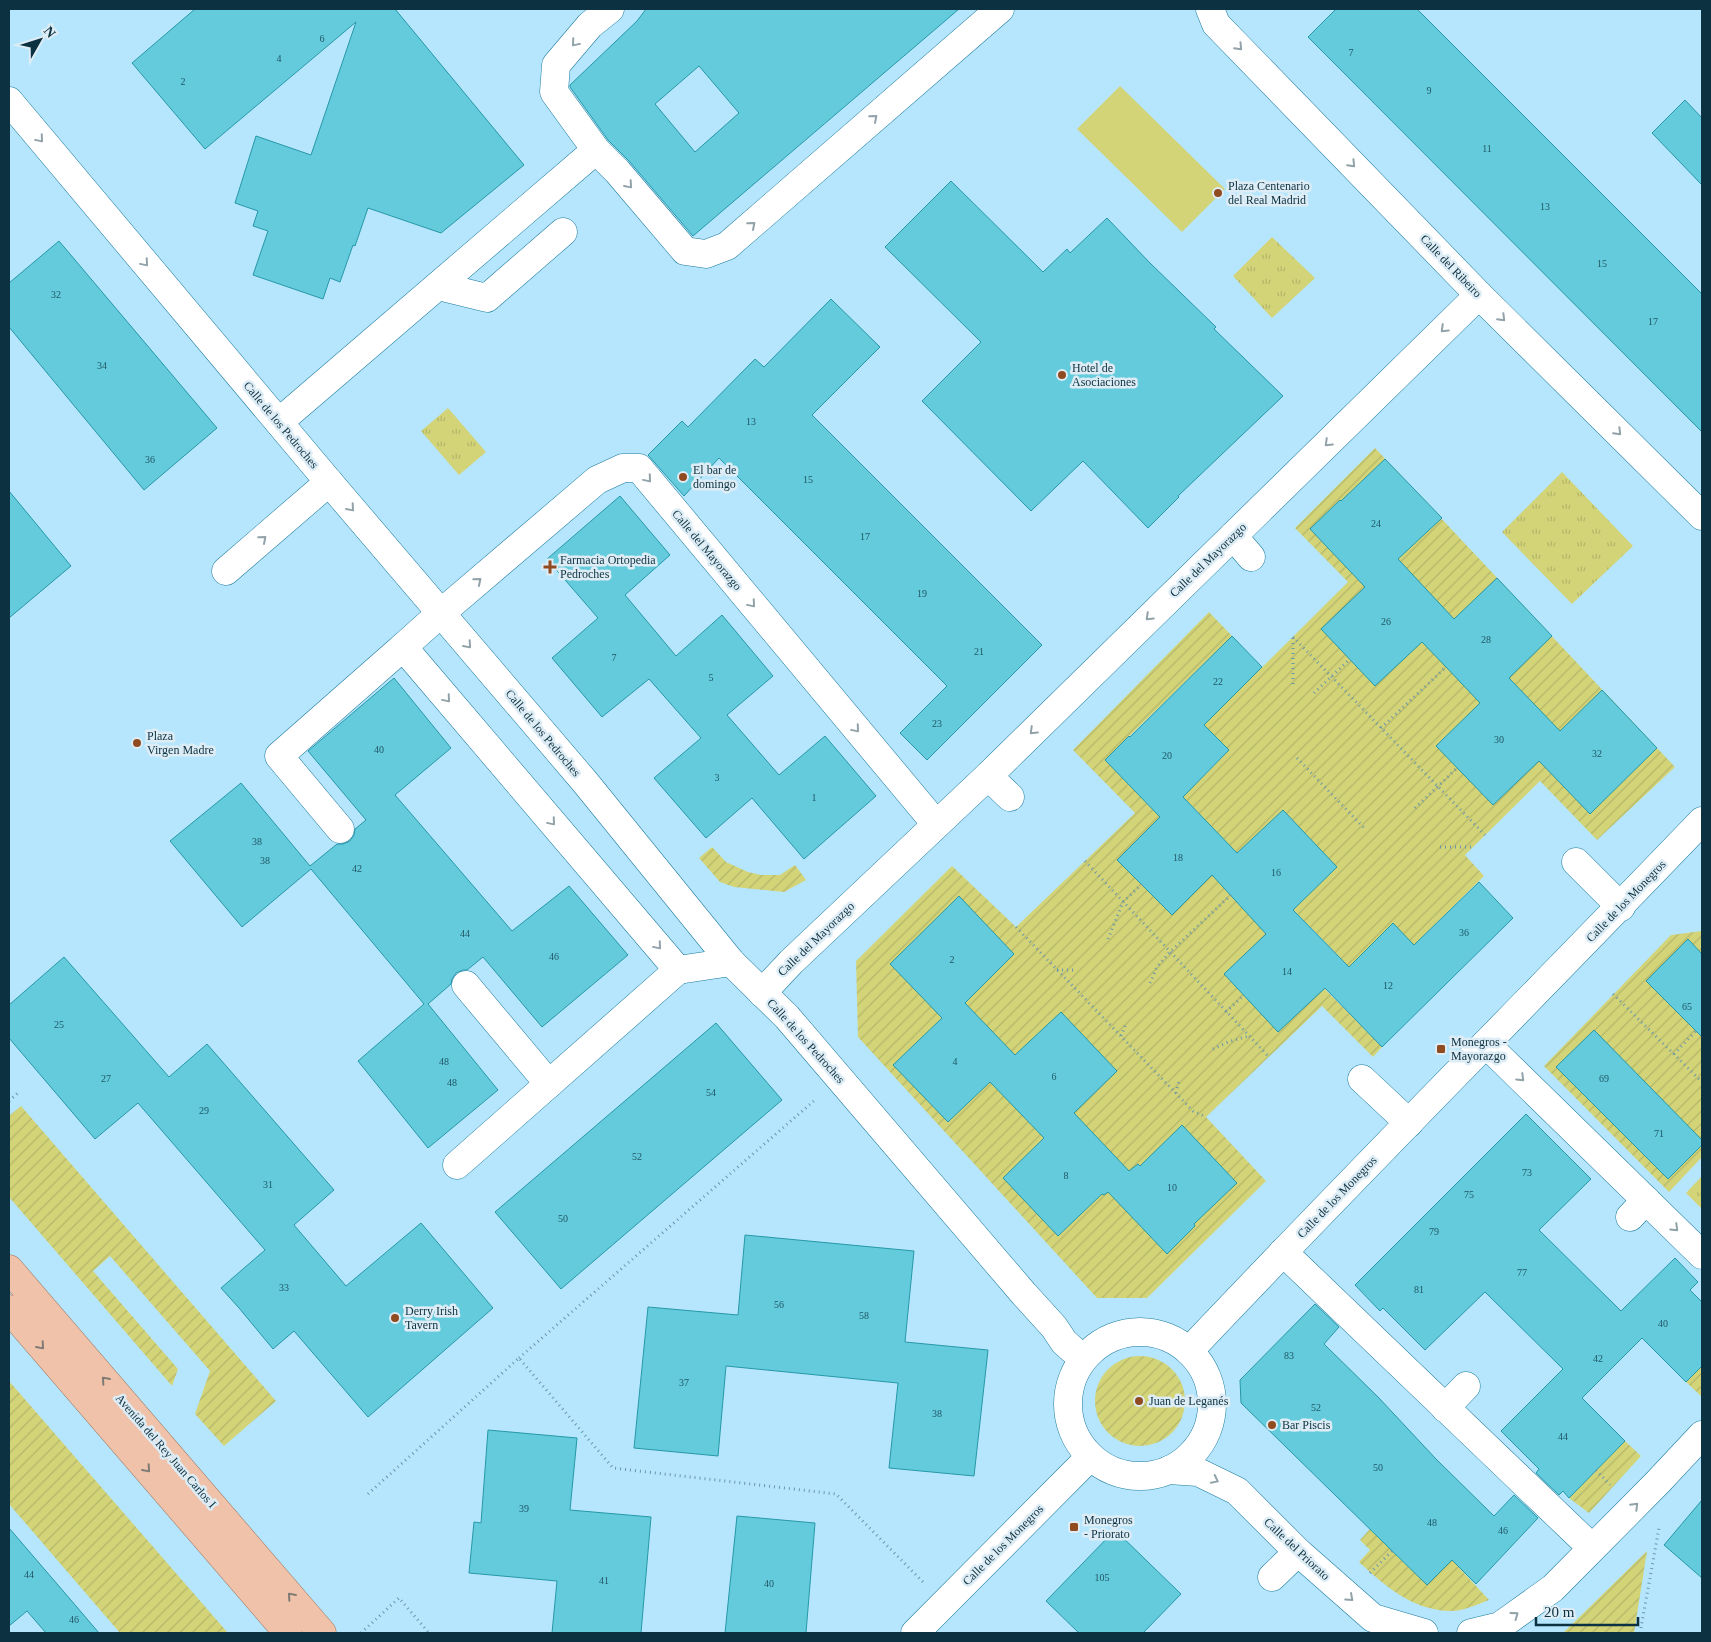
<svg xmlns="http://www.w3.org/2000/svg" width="1711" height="1642" font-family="Georgia,serif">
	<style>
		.grass { fill: #d3d478 }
		.park { fill: url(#park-tufts) }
		.garden { fill: url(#garden-furrows) }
		.building { fill: #63cbdb; stroke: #2698a8; fill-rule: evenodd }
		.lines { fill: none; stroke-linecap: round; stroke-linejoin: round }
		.minor-casing { stroke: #1c7a9d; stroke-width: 29 }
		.major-casing { stroke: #9a755f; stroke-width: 29 }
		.path { stroke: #6b96aa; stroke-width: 3; stroke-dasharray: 1 4; stroke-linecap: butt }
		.minor { stroke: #fff; stroke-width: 28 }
		.major { stroke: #f0c2a9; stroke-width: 28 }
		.oneway { stroke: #92a2a9 }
		.oneway2 { stroke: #7e7a74 }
		.poi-dot { fill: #904b21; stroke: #deedf5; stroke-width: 2 }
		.labels { text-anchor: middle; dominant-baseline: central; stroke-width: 5; stroke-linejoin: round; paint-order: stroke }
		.number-label { font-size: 10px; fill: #225867 }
		.poi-label { font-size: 12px; fill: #0c3140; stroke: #deedf5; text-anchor: start }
		.street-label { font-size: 12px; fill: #0c3140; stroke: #deedf5 }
	</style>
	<defs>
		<pattern id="park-tufts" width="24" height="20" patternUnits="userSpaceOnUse" patternTransform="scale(1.25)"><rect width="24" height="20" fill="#d3d478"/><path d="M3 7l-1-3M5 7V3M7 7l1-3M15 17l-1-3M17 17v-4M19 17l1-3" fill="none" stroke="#b4b669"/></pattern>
		<pattern id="garden-furrows" width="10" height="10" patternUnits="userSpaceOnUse" patternTransform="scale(1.25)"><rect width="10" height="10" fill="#d3d478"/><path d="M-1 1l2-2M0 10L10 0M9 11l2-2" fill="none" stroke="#b4b669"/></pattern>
	</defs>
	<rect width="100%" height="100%" fill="#b5e6fd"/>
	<path class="grass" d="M1120,86L1225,189L1182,232L1077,129Z"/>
	<g class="park">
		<path d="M1272,237L1315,278L1272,318L1233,276Z"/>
		<path d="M448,408L486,452L459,475L421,431Z"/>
		<path d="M1562,472L1633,546L1572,604L1502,532Z"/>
		<path d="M1702,1176V1209L1686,1193Z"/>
	</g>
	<g class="garden">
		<path d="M1375,448L1675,767L1597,840L1540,781L1465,855L1484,876L1414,945L1363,981L1281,897L1310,893L1337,867L1283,810L1260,832L1249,866L1171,784L1205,775L1229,750L1204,725L1348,582L1295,528Z"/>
		<path d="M1209,612L1232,636L1105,760L1161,818L1117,860L1172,915L1191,896L1202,864L1275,943L1248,952L1224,974L1278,1031L1312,976L1382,1047L1373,1057L1322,1006L1206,1117L1266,1181L1147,1298H1097L858,1037L856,961L952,866L1016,927L1135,813L1073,750Z"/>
		<path d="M712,847L726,862L748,872L761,875H780L795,865L806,880L784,892L734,887L720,882L699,858Z"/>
		<path d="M1702,931V1157L1669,1192L1544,1066L1671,935Z"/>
		<path d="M21,1106L276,1401L224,1446L195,1414L210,1371L110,1256L93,1271L178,1369L172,1386L9,1197V1116Z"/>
		<circle cx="1140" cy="1401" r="45"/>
		<path d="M1702,1366V1394L1701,1396L1686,1382Z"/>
		<path d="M9,1381L228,1633H120L9,1504Z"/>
		<path d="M1625,1441L1641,1456L1589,1513L1569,1498Z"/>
		<path d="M1370,1529L1427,1585L1452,1560L1489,1600C1476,1605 1462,1612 1448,1611C1411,1609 1385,1586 1359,1562L1370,1550L1360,1540Z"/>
		<path d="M1647,1551L1634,1633H1563Z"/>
	</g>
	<g class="building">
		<path d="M195,9H395L524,165L441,233L368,208L355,246L353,245L340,282L330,278L323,299L253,275L268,231L253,226L258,211L235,203L256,136L311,155L356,22L205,149L132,63Z"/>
		<path d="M646,9H959L693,236L629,161L608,140L570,87V85L637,21ZM699,66L739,113L695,152L655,104Z"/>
		<path d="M1336,9H1417L1702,294V432L1308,37Z"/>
		<path d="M1685,100L1702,118V185L1652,133Z"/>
		<path d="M951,181L1043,272L1067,249L1070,253L1107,218L1150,263L1216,327L1214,329L1283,396L1178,496L1179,497L1148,528L1083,461L1031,511L922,401L981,342L885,247Z"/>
		<path d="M59,241L217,428L144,490L9,327V283Z"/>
		<path d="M831,299L880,347L812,415L1042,645L927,760L900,733L947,686L719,458L684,496L648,455L682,421L688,427L755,359L764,367Z"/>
		<path d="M1385,459L1442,518L1398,559L1454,619L1497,578L1552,636L1509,678L1560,731L1602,690L1657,748L1590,814L1539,761L1493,805L1436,746L1480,703L1446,667L1422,642L1375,686L1321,629L1365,587L1310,529L1340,500L1341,501Z"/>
		<path d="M9,491L71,566L9,618Z"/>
		<path d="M620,496L670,555L625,595L676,656L722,615L773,676L727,715L779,775L825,736L876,796L804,859L752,798L706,838L654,778L701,738L649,679L602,717L552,658L598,618L547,559Z"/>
		<path d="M1232,636L1262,667L1204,725L1229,750L1183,797L1237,853L1283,810L1337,867L1293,910L1349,967L1393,923L1414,945L1479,882L1513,918L1382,1047L1325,988L1278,1032L1224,974L1266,934L1212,875L1172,915L1117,860L1160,817L1105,760L1129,736L1130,737Z"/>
		<path d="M394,678L451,748L395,795L512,931L569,886L628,955L542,1027L483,957L467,970H463L456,973L452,979L451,984L428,1004L498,1090L428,1148L358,1061L424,1004L311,869L242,927L170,841L241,783L310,866L337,844H343L350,841L354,835L355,829L366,820L308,751Z"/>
		<path d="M959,896L1014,954L965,1003L1015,1055L1061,1012L1117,1071L1074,1113L1129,1171L1138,1164L1140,1166L1182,1125L1237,1183L1194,1224L1195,1226L1167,1254L1108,1192L1104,1195L1102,1194L1058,1236L1003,1178L1044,1138L990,1082L948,1122L893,1065L942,1018L890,964Z"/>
		<path d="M1688,939L1702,954V1037L1646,981Z"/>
		<path d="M64,957L169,1077L207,1044L334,1190L294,1225L346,1286L421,1223L493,1308L368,1417L294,1331L273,1349L239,1308L221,1288L265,1250L138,1103L95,1139L9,1038V1005Z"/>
		<path d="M716,1023L782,1100L561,1289L495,1212Z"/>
		<path d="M1594,1030L1702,1140V1145L1668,1179L1556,1067Z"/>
		<path d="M1526,1114L1591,1179L1539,1230L1621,1311L1675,1258L1698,1282L1690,1290L1702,1302V1366L1686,1382L1642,1338L1582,1398L1625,1441L1569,1498L1563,1491L1559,1495L1536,1473L1539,1469L1501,1431L1563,1369L1485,1292L1425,1350L1383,1308L1380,1311L1355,1285Z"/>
		<path d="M745,1235L914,1251L905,1342L988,1350L974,1476L889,1468L898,1383L726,1366L718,1456L634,1448L648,1307L738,1315Z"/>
		<path d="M1315,1304L1339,1327L1324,1344L1379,1398L1436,1459L1494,1516L1514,1495L1538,1518L1476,1584L1452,1560L1427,1585L1241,1403L1240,1380Z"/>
		<path d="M488,1430L577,1438L570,1510L651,1517L641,1633H552L557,1581L469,1573L474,1522L481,1523Z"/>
		<path d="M1702,1500V1578L1664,1545Z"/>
		<path d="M737,1516L815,1523L806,1633H725Z"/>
		<path d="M9,1528L76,1606L99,1633H46L27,1611L9,1626Z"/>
		<path d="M1115,1530L1181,1594L1143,1633H1079L1046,1601Z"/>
	</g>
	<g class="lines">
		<defs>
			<g id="minor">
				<path d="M610,9L590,25L556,65L554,92L596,150L617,171L685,251L706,254L727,246L1000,9"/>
				<path d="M1210,9L1216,24L1479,295L1702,516"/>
				<path d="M9,101L329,482L585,782L731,962L787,1017L1024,1294L1054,1327L1064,1342L1083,1359"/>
				<path d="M438,286L487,298L563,232"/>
				<path d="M279,422L596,150"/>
				<path d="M1233,536L1251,557"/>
				<path d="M226,571L329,482"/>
				<path d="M988,776L1010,797"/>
				<path d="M340,829L279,756L403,647"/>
				<path d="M1576,862L1621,907"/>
				<path d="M731,962L678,970L403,647L441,613L597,480L623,468H639L936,824"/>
				<path d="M466,985L549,1084"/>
				<path d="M762,993L791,962L988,776L1479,295"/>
				<path d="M1486,1044L1702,1255"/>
				<path d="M1362,1079L1409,1123"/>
				<path d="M457,1165L678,970"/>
				<path d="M1630,1217L1646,1200"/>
				<path d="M1283,1252L1592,1548"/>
				<circle cx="1140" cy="1404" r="72"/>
				<path d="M1189,1351C1358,1172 1532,998 1702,821"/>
				<path d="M1445,1408L1466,1386"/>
				<path d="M1169,1470L1198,1472L1237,1491L1298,1552L1373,1618L1424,1633"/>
				<path d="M1272,1577L1298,1552"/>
				<path d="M915,1633L1090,1457"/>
				<path d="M1471,1633L1500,1626L1553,1588L1658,1482L1702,1435"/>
			</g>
			<g id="major">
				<path d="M9,1269L322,1633"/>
				<path d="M9,1309L288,1633"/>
			</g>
		</defs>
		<use href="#minor" class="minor-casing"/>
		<use href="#major" class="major-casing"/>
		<g class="path">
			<path d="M1293,637L1485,835"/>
			<path d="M1293,638V688"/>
			<path d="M1314,693L1350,659"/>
			<path d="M1381,728L1446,667"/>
			<path d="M1297,758L1366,830"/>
			<path d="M1415,808L1457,768"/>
			<path d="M1440,847H1472"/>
			<path d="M1085,861L1269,1057"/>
			<path d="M1016,927L1193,1111L1206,1117"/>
			<path d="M1108,939L1123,902L1142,884"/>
			<path d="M1057,970H1076"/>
			<path d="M1150,983L1157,967L1170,952L1231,895"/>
			<path d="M1613,994L1702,1082"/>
			<path d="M1226,1012L1244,995"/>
			<path d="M1121,1036L1126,1024"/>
			<path d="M1213,1049L1228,1042L1249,1036"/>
			<path d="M1674,1054L1696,1031"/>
			<path d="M1176,1093L1179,1081"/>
			<path d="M9,1101L19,1092"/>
			<path d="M519,1358L816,1099"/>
			<path d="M1596,1470L1610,1485"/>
			<path d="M368,1494L519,1358L613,1468L836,1494L923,1582"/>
			<path d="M1370,1573L1392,1551"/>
			<path d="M361,1633L399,1598L429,1633"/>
			<path d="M1640,1633L1659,1528"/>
		</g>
		<use href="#minor" class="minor"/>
		<use href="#major" class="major"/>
	</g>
	<defs><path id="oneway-chevron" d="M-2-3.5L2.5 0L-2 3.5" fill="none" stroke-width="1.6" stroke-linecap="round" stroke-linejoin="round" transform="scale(1.25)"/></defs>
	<g class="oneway">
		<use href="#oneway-chevron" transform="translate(575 43) rotate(130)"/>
		<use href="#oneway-chevron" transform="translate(1239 47) rotate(46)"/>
		<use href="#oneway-chevron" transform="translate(874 118) rotate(-41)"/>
		<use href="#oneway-chevron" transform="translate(40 139) rotate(50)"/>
		<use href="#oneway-chevron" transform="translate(1352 164) rotate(46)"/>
		<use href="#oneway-chevron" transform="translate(629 185) rotate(49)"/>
		<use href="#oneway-chevron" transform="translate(752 225) rotate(-41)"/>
		<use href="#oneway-chevron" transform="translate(145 263) rotate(50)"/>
		<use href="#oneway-chevron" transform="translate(1502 318) rotate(45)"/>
		<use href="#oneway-chevron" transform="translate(1444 329) rotate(136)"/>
		<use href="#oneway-chevron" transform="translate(1618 432) rotate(45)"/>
		<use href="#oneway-chevron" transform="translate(1328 443) rotate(136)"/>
		<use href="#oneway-chevron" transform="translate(648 479) rotate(50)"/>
		<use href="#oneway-chevron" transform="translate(351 508) rotate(49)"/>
		<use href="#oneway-chevron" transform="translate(263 539) rotate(-41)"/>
		<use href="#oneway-chevron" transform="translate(478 581) rotate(-40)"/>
		<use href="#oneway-chevron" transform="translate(752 604) rotate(50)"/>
		<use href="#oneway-chevron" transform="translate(1149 617) rotate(136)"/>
		<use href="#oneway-chevron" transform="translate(468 645) rotate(49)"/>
		<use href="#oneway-chevron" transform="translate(447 699) rotate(50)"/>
		<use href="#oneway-chevron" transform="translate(856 729) rotate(50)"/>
		<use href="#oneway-chevron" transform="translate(1033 731) rotate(136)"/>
		<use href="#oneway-chevron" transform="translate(552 822) rotate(50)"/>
		<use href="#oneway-chevron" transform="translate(658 946) rotate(50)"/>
		<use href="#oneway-chevron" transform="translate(1521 1078) rotate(44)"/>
		<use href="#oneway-chevron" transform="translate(1675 1228) rotate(44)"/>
		<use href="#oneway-chevron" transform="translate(1215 1480) rotate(26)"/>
		<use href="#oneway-chevron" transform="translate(1635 1506) rotate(-45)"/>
		<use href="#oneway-chevron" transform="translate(1350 1598) rotate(42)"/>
		<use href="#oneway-chevron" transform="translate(1515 1615) rotate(-36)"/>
	</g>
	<g class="oneway2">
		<use href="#oneway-chevron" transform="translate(41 1346) rotate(49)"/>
		<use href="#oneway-chevron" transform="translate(105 1380) rotate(-131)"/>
		<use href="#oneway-chevron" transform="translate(147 1469) rotate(49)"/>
		<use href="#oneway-chevron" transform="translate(291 1596) rotate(-131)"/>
	</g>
	<g class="poi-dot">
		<circle cx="1218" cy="193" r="5"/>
		<circle cx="1062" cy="375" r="5"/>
		<circle cx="683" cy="477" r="5"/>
		<path d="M547.5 559.5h5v5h5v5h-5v5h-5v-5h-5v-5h5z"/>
		<circle cx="137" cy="743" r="5"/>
		<rect x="1436" y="1044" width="10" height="10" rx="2.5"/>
		<circle cx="395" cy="1318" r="5"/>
		<circle cx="1139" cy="1401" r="5"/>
		<circle cx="1272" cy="1425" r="5"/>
		<rect x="1069" y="1522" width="10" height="10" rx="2.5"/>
	</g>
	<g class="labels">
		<g class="number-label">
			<text x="322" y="38">6</text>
			<text x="1351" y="52">7</text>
			<text x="279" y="58">4</text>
			<text x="183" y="81">2</text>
			<text x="1429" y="90">9</text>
			<text x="1487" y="148">11</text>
			<text x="1545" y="206">13</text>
			<text x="1602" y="263">15</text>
			<text x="56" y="294">32</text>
			<text x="1653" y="321">17</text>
			<text x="102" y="365">34</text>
			<text x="751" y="421">13</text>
			<text x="150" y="459">36</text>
			<text x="808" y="479">15</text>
			<text x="1376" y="523">24</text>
			<text x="865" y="536">17</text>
			<text x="922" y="593">19</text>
			<text x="1386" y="621">26</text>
			<text x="1486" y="639">28</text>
			<text x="979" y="651">21</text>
			<text x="614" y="657">7</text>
			<text x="711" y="677">5</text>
			<text x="1218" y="681">22</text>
			<text x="937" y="723">23</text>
			<text x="1499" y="739">30</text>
			<text x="379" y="749">40</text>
			<text x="1597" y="753">32</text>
			<text x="1167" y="755">20</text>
			<text x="717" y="777">3</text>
			<text x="814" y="797">1</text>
			<text x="257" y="841">38</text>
			<text x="1178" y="857">18</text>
			<text x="265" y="860">38</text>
			<text x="357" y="868">42</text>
			<text x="1276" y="872">16</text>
			<text x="1464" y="932">36</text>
			<text x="465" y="933">44</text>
			<text x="554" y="956">46</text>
			<text x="952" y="959">2</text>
			<text x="1287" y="971">14</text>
			<text x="1388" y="985">12</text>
			<text x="1687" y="1006">65</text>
			<text x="59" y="1024">25</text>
			<text x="444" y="1061">48</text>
			<text x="955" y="1061">4</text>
			<text x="1054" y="1076">6</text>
			<text x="106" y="1078">27</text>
			<text x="1604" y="1078">69</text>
			<text x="452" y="1082">48</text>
			<text x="711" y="1092">54</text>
			<text x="204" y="1110">29</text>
			<text x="1659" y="1133">71</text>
			<text x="637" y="1156">52</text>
			<text x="1527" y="1172">73</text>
			<text x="1066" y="1175">8</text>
			<text x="268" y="1184">31</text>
			<text x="1172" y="1187">10</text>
			<text x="1469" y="1194">75</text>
			<text x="563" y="1218">50</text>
			<text x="1434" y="1231">79</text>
			<text x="1522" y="1272">77</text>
			<text x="284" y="1287">33</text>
			<text x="1419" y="1289">81</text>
			<text x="779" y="1304">56</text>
			<text x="864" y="1315">58</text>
			<text x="1663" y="1323">40</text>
			<text x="1289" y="1355">83</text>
			<text x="1598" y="1358">42</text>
			<text x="684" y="1382">37</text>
			<text x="1316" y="1407">52</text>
			<text x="937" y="1413">38</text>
			<text x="1563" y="1436">44</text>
			<text x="1378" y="1467">50</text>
			<text x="524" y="1508">39</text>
			<text x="1432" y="1522">48</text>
			<text x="1503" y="1530">46</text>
			<text x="29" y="1574">44</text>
			<text x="1102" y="1577">105</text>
			<text x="604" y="1580">41</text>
			<text x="769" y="1583">40</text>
			<text x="74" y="1619">46</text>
		</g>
		<g class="poi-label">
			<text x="1228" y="186">Plaza Centenario<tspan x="1228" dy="14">del Real Madrid</tspan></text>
			<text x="1072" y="368">Hotel de<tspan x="1072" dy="14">Asociaciones</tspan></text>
			<text x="693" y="470">El bar de<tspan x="693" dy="14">domingo</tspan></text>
			<text x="560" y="560">Farmacia Ortopedia<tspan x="560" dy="14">Pedroches</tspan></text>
			<text x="147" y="736">Plaza<tspan x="147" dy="14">Virgen Madre</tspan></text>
			<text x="1451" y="1042">Monegros -<tspan x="1451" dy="14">Mayorazgo</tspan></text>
			<text x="405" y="1311">Derry Irish<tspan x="405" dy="14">Tavern</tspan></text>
			<text x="1149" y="1401">Juan de Leganés</text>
			<text x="1282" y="1425">Bar Piscis</text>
			<text x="1084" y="1520">Monegros<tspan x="1084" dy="14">- Priorato</tspan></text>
		</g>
		<g class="street-label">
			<text transform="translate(1451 266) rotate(46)">Calle del Ribeiro</text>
			<text transform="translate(281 425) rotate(50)">Calle de los Pedroches</text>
			<text transform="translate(707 550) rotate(50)">Calle del Mayorazgo</text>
			<text transform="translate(1208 560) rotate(-44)">Calle del Mayorazgo</text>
			<text transform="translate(543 733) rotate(50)">Calle de los Pedroches</text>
			<text transform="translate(1626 901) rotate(-46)">Calle de los Monegros</text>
			<text transform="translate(816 939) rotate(-44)">Calle del Mayorazgo</text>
			<text transform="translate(806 1041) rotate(48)">Calle de los Pedroches</text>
			<text transform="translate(1337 1197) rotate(-46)">Calle de los Monegros</text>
			<text transform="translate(166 1451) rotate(49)">Avenida del Rey Juan Carlos I</text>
			<text transform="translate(1003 1545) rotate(-45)">Calle de los Monegros</text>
			<text transform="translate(1297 1549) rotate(43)">Calle del Priorato</text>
		</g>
	</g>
	<rect width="1711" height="1642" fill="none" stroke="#0c3140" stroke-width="20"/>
	<g transform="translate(40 40) rotate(51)" stroke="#deedf5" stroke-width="4" paint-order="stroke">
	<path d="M0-4L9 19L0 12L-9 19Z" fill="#0c3140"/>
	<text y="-8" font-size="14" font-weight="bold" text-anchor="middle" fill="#0c3140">N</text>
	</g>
	<path d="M1536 1617v8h102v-8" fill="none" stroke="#0c3140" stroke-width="2.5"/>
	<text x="1544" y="1617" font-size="15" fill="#0c3140" stroke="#deedf5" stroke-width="4" paint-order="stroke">20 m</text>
</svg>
